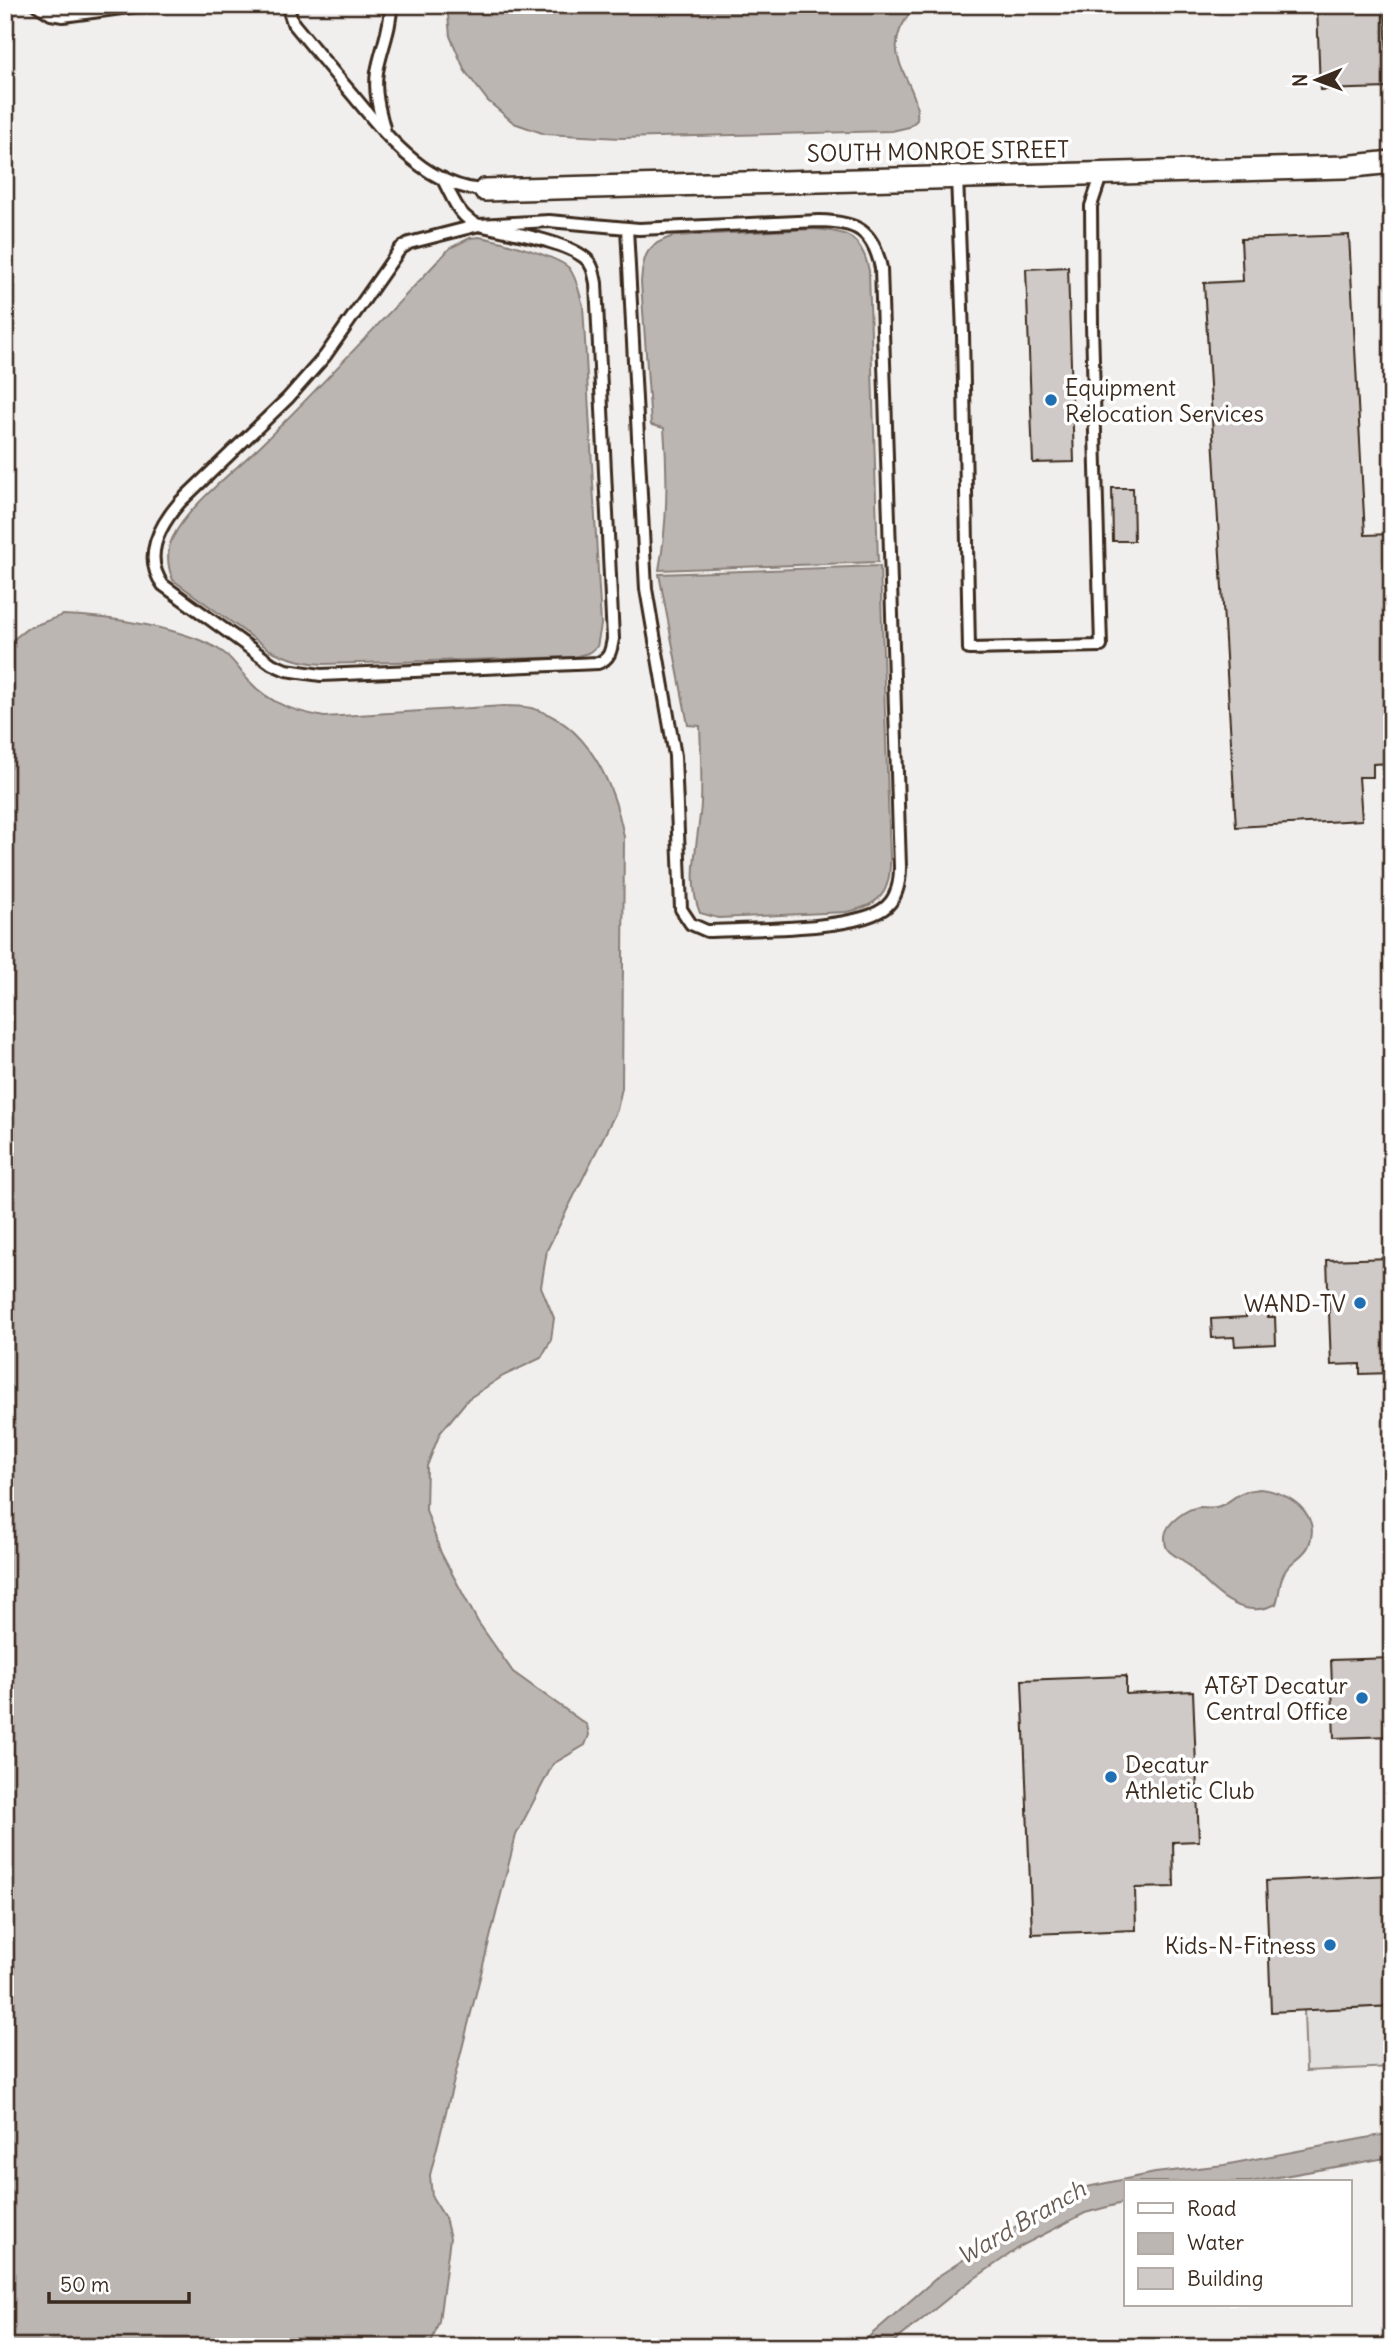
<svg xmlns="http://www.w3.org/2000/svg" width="1397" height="2352" font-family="Delius,sans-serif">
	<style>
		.built { fill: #f1efee; fill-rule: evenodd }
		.green { fill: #e2e0de; stroke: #8e857e; stroke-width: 2 }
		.water { fill: #bcb6b3; stroke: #887e77; stroke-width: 2 }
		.building { fill: #cfcac7; stroke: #3b2a1e; stroke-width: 2 }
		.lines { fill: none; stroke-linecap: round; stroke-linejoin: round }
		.lane-casing { stroke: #3b2a1e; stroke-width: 16 }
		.street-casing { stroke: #3b2a1e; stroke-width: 26 }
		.lane { stroke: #fff; stroke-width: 10 }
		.street { stroke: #fff; stroke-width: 21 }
		.poi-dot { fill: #1f6fb2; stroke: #fff; stroke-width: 2.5 }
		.labels { text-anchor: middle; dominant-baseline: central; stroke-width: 7; stroke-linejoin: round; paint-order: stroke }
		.street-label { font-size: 23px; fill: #3b2a1e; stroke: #fff }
		.poi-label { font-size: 23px; fill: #3b2a1e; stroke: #fff; text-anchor: end }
		.water-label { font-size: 24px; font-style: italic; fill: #685b52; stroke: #fff }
	</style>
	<rect width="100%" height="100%" fill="#fff"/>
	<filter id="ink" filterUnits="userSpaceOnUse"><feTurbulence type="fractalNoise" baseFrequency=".0143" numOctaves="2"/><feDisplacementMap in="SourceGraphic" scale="14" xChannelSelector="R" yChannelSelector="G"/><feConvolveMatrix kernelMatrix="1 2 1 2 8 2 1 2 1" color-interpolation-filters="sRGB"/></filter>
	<g filter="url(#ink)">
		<path class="built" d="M7,5H1392V2347H5V10ZM1126,2182H1350V2305H1126Z"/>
		<path class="green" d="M1392,2006V2067L1306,2071L1304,2010Z"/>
		<g class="water">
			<path d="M447,5H915C910,13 904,21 900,30C886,64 921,87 917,120L909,127L892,131L620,138L545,134L514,123L488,101L465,71L450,36Z"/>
			<path d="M813,229C847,231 862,236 869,271L878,562L659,570C668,522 668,476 664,428L651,425L641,282C643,254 647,244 674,236Z"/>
			<path d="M479,237C498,240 557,256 569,268C577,278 579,293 583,305L601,625L597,647L588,653L574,657L323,664C303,663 288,659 270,650L173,580C167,566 166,553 172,539C188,505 237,469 264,442C328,379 389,313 450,248L470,238Z"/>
			<path d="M880,566L890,858C891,892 880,906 846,912L718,918L700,913C686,880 699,838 701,804C702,778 701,752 700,726L688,725L659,574Z"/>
			<path d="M63,615C105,616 190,628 224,653C233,659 241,672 249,681C270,704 294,711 324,717L504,706C513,706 522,706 531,708C588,723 614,784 624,837L622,1088L617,1110L547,1250L541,1287L554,1318L551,1340L541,1358L503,1376L468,1399L440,1433L427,1466L426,1510L441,1553L478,1622L513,1672L587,1725L589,1735L585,1745L553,1764L516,1835L430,2175L432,2197L445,2218L450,2238L439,2321L430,2347H5V646L28,628Z"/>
			<path d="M1260,1489C1287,1491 1322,1513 1309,1545C1304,1557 1290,1561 1284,1573C1279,1582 1280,1594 1276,1604C1239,1623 1211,1587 1186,1563C1181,1558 1174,1556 1169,1551C1165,1548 1165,1542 1165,1536C1166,1523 1187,1508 1200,1507C1205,1507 1211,1508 1216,1507C1228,1505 1234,1495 1244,1492C1249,1490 1255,1490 1260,1489Z"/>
			<path d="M1392,2133V2157L1250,2182H1126V2202L1085,2213L1023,2245L962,2287L888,2347H857L940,2275L1006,2232L1087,2187L1155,2173L1224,2165Z"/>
		</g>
		<g class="building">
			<path d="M1317,5H1385L1388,88L1320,90Z"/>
			<path d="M1349,235L1365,535L1392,534V763L1373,764V777H1359L1362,820L1236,827L1204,283L1243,281L1241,239Z"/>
			<path d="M1068,267L1074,462L1033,463L1026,269Z"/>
			<path d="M1112,488H1133L1134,541H1113Z"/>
			<path d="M1392,1258V1373L1360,1374V1364L1331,1365L1327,1260Z"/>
			<path d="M1266,1302L1267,1317H1275L1276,1344L1235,1346L1234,1337L1212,1338L1211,1319L1246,1317L1245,1303Z"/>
			<path d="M1392,1658V1736L1334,1738L1331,1660Z"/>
			<path d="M1126,1676V1694L1193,1691L1199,1841L1173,1842L1174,1887L1135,1888L1136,1930L1032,1934L1022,1680Z"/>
			<path d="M1392,1875V2006L1271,2012L1266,1881Z"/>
		</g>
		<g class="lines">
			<defs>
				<g id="lane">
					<path d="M37,5L51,14L63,16L144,5"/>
					<path d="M287,5L293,23C313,47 332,71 352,94C386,135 426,188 485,190"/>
					<path d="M384,128C379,110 374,91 377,72C381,49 391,29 391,5"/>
					<path d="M957,176L963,334L969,649L1101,646L1092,325L1091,206L1102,173"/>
					<path d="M442,178C453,197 458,218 479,225L549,221L639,229L819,221C857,222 873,230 881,268L900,867C900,881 898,896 887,906C862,931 745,929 707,931L691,924L681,909L675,756L646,589L627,228"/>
					<path d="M479,225C507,232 565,241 585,258C593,264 594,274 596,283L613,639C611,650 610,659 598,663L321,675L286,670L272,664L163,585C142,557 160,525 180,502L288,398L325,356L400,249L409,243Z"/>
				</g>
				<path id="street" d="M485,190L1344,167L1392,162"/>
			</defs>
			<use href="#lane" class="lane-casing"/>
			<use href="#street" class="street-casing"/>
			<use href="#lane" class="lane"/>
			<use href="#street" class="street"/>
		</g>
	</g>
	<g class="poi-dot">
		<circle cx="1051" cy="400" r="7"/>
		<circle cx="1360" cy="1303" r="7"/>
		<circle cx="1362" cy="1698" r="7"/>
		<circle cx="1111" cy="1777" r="7"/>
		<circle cx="1330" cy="1945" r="7"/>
	</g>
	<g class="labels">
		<g class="street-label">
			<text transform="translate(938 151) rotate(-1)">SOUTH MONROE STREET</text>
		</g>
		<g class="poi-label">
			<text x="1065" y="387" text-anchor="start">Equipment<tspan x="1065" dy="26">Relocation Services</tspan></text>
			<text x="1346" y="1303">WAND-TV</text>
			<text x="1348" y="1685">AT&amp;T Decatur<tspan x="1348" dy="26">Central Office</tspan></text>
			<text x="1125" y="1764" text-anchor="start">Decatur<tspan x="1125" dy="26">Athletic Club</tspan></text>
			<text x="1316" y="1945">Kids-N-Fitness</text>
		</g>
		<g class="water-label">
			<text transform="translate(1021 2222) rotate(-30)">Ward Branch</text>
		</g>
	</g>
	<rect width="1397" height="2352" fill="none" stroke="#fff" stroke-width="28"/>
	<rect x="14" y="14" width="1369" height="2324" fill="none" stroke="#3b2a1e" stroke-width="2.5" filter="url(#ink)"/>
	<rect x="1124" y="2180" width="228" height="126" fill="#ffffff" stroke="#b1aaa5" stroke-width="2"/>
	<rect x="1138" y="2203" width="35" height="10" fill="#ffffff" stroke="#b1aaa5" stroke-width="2"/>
	<text x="1187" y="2216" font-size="21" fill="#3b2a1e">Road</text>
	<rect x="1138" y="2233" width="35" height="21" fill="#bcb6b3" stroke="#b1aaa5" stroke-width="2"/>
	<text x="1187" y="2250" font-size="21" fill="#3b2a1e">Water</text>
	<rect x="1138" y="2268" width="35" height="21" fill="#cfcac7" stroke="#b1aaa5" stroke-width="2"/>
	<text x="1187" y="2286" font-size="21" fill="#3b2a1e">Building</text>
	<g transform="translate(1317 80) rotate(269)" stroke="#ffffff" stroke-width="5" paint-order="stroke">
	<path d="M0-5L12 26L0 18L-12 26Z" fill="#3b2a1e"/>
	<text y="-10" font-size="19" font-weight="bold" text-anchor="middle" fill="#3b2a1e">N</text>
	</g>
	<path d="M49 2292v10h140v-10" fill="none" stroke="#3b2a1e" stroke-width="3.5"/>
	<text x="60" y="2292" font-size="21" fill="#3b2a1e" stroke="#ffffff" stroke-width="5" paint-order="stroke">50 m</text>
</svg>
